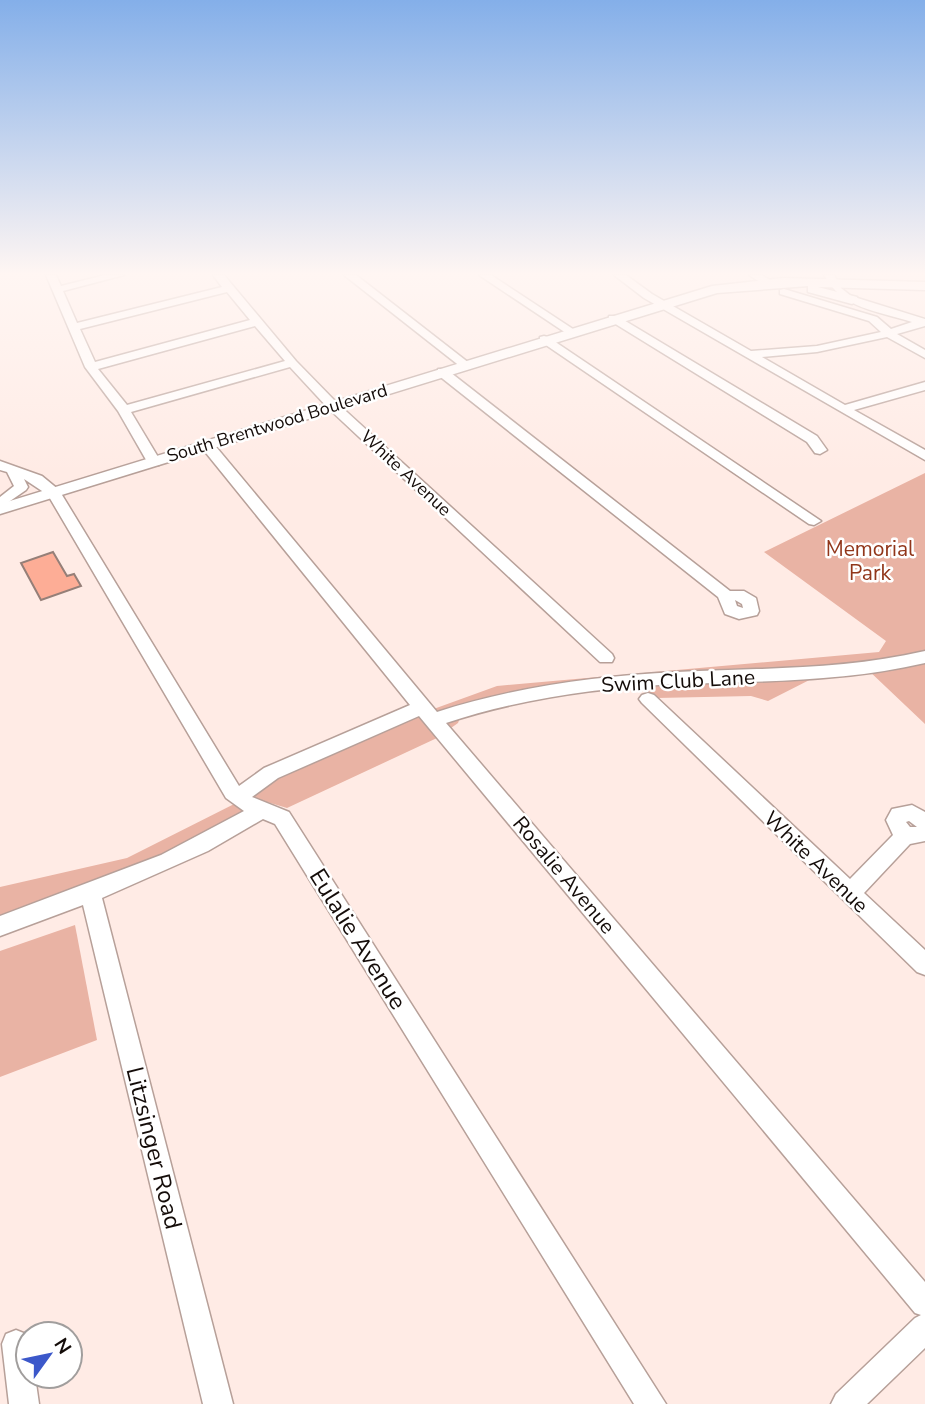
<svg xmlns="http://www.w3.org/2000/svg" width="925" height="1404" font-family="'Nunito Sans',sans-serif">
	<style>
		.green { fill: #e9b3a4 }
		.building { fill: #fdad96; stroke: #957f78; stroke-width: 2 }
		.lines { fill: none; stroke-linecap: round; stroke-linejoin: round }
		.minor-casing { stroke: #b7a099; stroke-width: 3 }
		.major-casing { stroke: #b7a099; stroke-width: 3 }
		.minor { fill: #fff; fill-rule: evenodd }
		.major { fill: #fff; fill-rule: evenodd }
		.labels { text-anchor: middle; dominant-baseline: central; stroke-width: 5; stroke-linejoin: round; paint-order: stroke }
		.far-street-label { font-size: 18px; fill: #140c09; stroke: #fff }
		.park-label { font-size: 21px; fill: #91361a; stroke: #fff }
		.street-label { font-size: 21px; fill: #140c09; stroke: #fff }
		.near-street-label { font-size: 24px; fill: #140c09; stroke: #fff }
	</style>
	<rect width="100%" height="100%" fill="#ffebe5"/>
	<g class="green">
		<path d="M925,473V724L867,669L905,655L837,666L768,701L751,696L657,698L634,683L520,698L461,715L458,723L437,738L287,808L267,802C182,852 92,885 0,918V887L127,858L258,792L262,784L384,727L497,686L879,652L886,641L764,552Z"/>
		<path d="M75,925L97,1040L0,1077V951Z"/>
	</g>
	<path class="building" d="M53,552L67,576L74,574L81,586L41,600L21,563Z"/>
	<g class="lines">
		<defs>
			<g id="minor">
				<path d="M46,275H56L61,286L105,275H124L63,291L77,323L222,287L213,275H224L296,361L336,402L612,654L614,658L612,662H600L328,408L290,367L131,412L161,462L159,465H149L118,411L85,367ZM227,292L250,320L95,362L80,329ZM255,326L285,361L127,405L98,369Z"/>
				<path d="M344,275H356L469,363V367H461Z"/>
				<path d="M479,275H491L576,331L566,333Z"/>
				<path d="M614,275H626L652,294L751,351L817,346L881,332L869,321L780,294V290L784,289L877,317L891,329L912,322C878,311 842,309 824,275H834L841,288L851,296L925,319V326L897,334L925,350V358L887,337L817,352L762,357L845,405L925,382V390L854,410L925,450V460L644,298Z"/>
				<path d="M749,275H762L774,283L765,285Z"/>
				<path d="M609,316H617L817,436L827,450L820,454L815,453L807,442L609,320Z"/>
				<path d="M544,336L548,337L821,521L814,525L809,524L540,341V337Z"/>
				<path d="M438,369H446L730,591H744L756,598L759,611L757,615L739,619L725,614L718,597L438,375ZM735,600L742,604L743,608L737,606Z"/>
				<path d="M207,441L212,442L437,712C515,687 595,676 677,672C761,668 843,670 925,651V663C844,682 764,681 681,684C602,687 522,698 446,723L925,1282V1348L867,1404H831L836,1394L915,1318L921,1315L915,1313L419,716L278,778L252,797L289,812L666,1404H634L275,824L263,819L208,851L102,898L233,1404H203L83,905L0,936V916L161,855L244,811L226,798L48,495L24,479L28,487L26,490L0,508V497L14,486L7,472L0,470V461L42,476L59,490L239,786L264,768L410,705L202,448L200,445Z"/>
				<path d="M648,693L654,695L850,879L893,835L886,820L892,809L912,805L925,812V841L910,844L864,893L925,950V975L917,972L642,703L639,699L642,695ZM909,821L917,827H910L906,822Z"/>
				<path d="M16,1330L26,1334L28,1339V1376H35L39,1404H9L2,1344L6,1334Z"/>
			</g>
			<path id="major" d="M783,278L925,282V290L818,287L857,297L858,300L852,304L808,292V286L717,293L0,514V504L712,286Z"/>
		</defs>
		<use href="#minor" class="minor-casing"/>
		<use href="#major" class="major-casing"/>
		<use href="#minor" class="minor"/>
		<use href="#major" class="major"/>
	</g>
	<linearGradient id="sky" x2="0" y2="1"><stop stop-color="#84afe9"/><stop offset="0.58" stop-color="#fff6f3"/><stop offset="1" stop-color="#fff6f3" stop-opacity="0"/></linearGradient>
	<rect width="925" height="472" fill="url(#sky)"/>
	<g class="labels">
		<g class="far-street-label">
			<text transform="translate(277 423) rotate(-17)">South Brentwood Boulevard</text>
			<text transform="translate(406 473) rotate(43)">White Avenue</text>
		</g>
		<g class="park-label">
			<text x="870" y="549">Memorial<tspan x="870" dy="24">Park</tspan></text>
		</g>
		<g class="street-label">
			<text transform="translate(678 681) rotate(-3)">Swim Club Lane</text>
			<text transform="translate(816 862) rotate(44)">White Avenue</text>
			<text transform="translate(564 875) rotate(50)">Rosalie Avenue</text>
		</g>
		<g class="near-street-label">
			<text transform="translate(358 939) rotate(58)">Eulalie Avenue</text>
			<text transform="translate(154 1148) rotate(76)">Litzsinger Road</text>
		</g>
	</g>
	<g transform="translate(49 1355) rotate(57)"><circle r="33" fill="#ffffff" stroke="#a19e9d" stroke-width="2"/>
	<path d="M0-5L12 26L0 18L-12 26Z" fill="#3c58ca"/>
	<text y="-10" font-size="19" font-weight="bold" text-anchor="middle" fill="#140c09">N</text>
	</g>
</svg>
